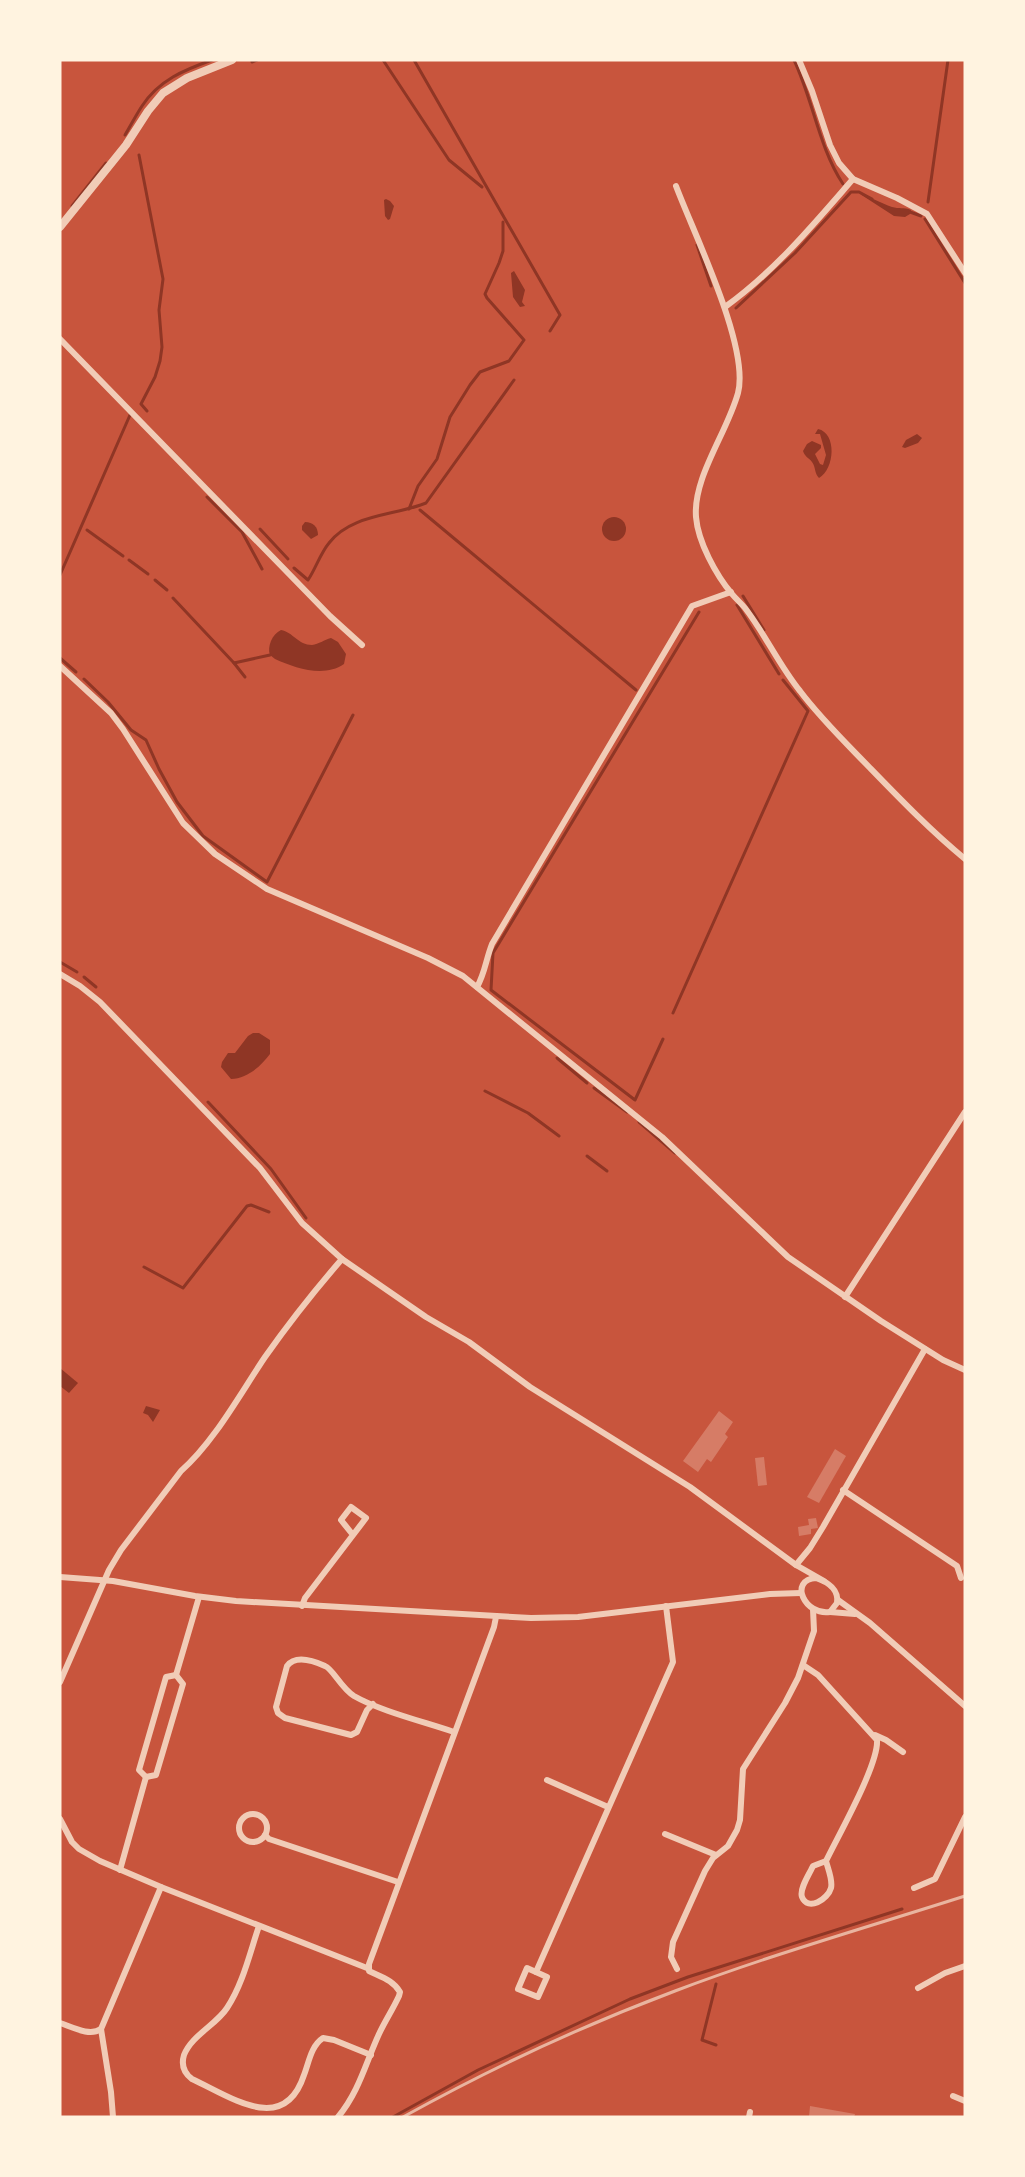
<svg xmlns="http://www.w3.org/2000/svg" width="1025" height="2177" font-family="'Exo 2',sans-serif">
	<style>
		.water { fill: #8f3625 }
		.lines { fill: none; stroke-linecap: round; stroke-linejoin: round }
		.stream { stroke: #8f3625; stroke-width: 3 }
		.building { fill: #d67c66 }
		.minor { stroke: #f1ccb7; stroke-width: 6 }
		.tertiary { stroke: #f1ccb7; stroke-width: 8 }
		.rail { stroke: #e9b49f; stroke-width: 3 }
	</style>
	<rect width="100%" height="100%" fill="#c8553d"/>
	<g class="water">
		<path d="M860,194C871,197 881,203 892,207C899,209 904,207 911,210L910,214L905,217L894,216Z"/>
		<path d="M386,199L390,201L394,206L390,219L388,220L385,216L384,200Z"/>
		<path d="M514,271L525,290L522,302L525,306L520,307L513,297L511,273Z"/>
		<path d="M818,429C837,433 835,469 819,478C814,473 816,467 812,462C808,457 805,457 803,451L807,444L812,441L821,445V448L815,454L820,464L823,465L826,455L820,434H815Z"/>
		<path d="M917,434L922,438L918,443L905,448L902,447L906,440Z"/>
		<circle cx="614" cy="529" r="12"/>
		<path d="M305,522C313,522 318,527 318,535L311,539L302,530V526Z"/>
		<path d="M281,630C293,632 298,645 312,645C319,644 324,640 331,638L338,642L346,654L344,664C324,678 295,668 275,659L270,655C267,647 272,634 281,630Z"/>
		<path d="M253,1033H259L270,1040V1054C261,1066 247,1079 231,1079L221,1067L222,1062L228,1053H235L248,1036Z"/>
		<path d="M60,1368L78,1383L69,1393L60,1386Z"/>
		<path d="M146,1406L160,1410L153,1422L148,1415L143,1413Z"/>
	</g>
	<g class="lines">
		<g class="stream">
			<path d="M383,60L449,160L482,187"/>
			<path d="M414,60L560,315L550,331"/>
			<path d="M794,60C813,100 819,148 843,184"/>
			<path d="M252,62L257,60"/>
			<path d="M125,135C131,125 136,115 142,106C159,80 184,70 212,60"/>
			<path d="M139,155L163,279L159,310L162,347L160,361L155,377L141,404L147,411"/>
			<path d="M928,202L948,60"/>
			<path d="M72,206L106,163"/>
			<path d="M910,212L921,216"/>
			<path d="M925,219L965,283"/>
			<path d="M697,245L711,286"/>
			<path d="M736,308L795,253L851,192H859L872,199"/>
			<path d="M207,497L242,532L262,569"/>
			<path d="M409,509L418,486L437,459L450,417L470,385L480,372L509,361L524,340L487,298L485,294L499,263L503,251V222"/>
			<path d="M420,510L636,690"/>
			<path d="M260,529L288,559"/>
			<path d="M87,530L123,556"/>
			<path d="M129,560L148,574"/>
			<path d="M294,568L308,580C316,568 320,554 329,543C351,514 394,516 426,503L514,380"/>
			<path d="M60,575L130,415"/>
			<path d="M155,580L167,590"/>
			<path d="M743,596L764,630"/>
			<path d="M173,598L234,663L270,655"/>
			<path d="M737,605L779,674"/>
			<path d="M60,658L76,672"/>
			<path d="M234,663L245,677"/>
			<path d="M84,679L108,702L131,730L146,740L159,769L177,802L203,836L267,882L353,715"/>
			<path d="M60,962L77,972"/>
			<path d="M84,977L96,987"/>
			<path d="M673,1013L808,711L783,680"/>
			<path d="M663,1039L635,1100L491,990L493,953L699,612"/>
			<path d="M557,1058L587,1083"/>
			<path d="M594,1088L627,1112"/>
			<path d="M485,1091L528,1113L559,1136"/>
			<path d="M208,1102L271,1169L306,1218"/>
			<path d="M639,1122L675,1153"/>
			<path d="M587,1156L607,1171"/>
			<path d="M144,1267L183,1288L247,1206L251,1205L269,1212"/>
			<path d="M716,2045L702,2040L716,1984"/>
			<path d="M393,2117L478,2070L630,1999L688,1977L902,1909"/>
		</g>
	</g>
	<g class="building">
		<path d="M719,1411L733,1422L725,1434L728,1437L711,1462L707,1459L698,1472L683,1461Z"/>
		<path d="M835,1449L846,1456L819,1503L807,1497Z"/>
		<path d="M764,1457L767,1485L758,1486L755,1458Z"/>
		<path d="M816,1518L818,1528L811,1529V1534L799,1536L798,1527L809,1525L808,1519Z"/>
		<path d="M810,2106L855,2114L854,2117H809Z"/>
	</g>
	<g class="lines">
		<g class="minor">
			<path d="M799,60L812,91L830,145L839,163L853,179L897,198L927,214L965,273"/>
			<path d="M676,186C694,234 750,347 738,393C727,433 693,477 696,517C698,542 716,575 732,594C736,599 741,603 745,608C765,634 779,665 800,691C821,719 846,743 870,768C901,800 931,831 965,859"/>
			<path d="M725,307C775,271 813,225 853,179"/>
			<path d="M60,339L330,616L362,645"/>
			<path d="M60,666L111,713L123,729L183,823L215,854L267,889L428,958L463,976L662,1137L788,1257L881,1321L943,1360L965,1370"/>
			<path d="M60,974L80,986L100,1002L260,1168L302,1223L342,1259L426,1317L469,1342L530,1387L690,1487L796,1565L824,1581"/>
			<path d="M477,987C485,973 486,959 492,944L692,606L731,592"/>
			<path d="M845,1297L965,1112"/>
			<path d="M843,1490L957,1566L961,1578"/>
			<path d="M796,1565L810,1548L823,1527L925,1349"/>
			<path d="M60,1577L113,1581L195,1596L236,1601L531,1618L578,1617L770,1594L801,1593"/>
			<path d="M816,1578C828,1582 839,1590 837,1603L830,1612C805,1616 788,1580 816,1578Z"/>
			<path d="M838,1600L870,1623L965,1706"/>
			<path d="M302,1606L305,1598L366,1518L351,1507L341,1520L353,1535"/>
			<path d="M830,1612L855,1614"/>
			<path d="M803,1665L818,1675L877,1740C879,1764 838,1836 826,1861C828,1869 833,1880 831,1888C828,1899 808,1912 802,1897C799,1889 810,1873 813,1866L826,1861"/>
			<path d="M176,1675L199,1597"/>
			<path d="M60,1682L109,1570L121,1550L181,1471C214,1442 240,1394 265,1357C289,1323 315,1290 342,1259"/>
			<path d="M373,1704L367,1710L357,1732L351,1735L285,1718L278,1713L276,1707L287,1666C296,1654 314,1661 325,1666C333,1669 341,1688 354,1696C380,1711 425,1722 454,1732"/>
			<path d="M875,1735L886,1740L903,1752"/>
			<path d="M146,1777L156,1775L183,1684L176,1675"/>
			<path d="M146,1777L139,1770L166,1677L176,1675"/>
			<path d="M547,1780L608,1807"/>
			<circle cx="253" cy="1828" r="14"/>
			<path d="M60,1819L72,1842L79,1849L100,1861L161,1887L367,1968"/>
			<path d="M665,1834L716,1855"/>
			<path d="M265,1835L269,1839L398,1882"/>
			<path d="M120,1870L146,1777"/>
			<path d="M914,1888L935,1879L965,1817"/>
			<path d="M259,1926C250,1952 243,1984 227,2008C216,2025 192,2035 184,2055C181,2065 184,2073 192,2079C231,2097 284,2136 304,2075C309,2062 311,2046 323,2038L334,2040L371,2055"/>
			<path d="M527,1968L547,1977L538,1997L518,1989Z"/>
			<path d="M677,1969L671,1957L673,1942L705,1871L713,1858L728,1846L737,1830L740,1820L743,1769L785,1703L798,1678L814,1631L813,1609"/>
			<path d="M536,1972L673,1662L666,1606"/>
			<path d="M918,1988L945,1973L965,1966"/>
			<path d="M60,2023C72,2027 90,2037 101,2029L161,1887"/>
			<path d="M101,2029L111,2092L113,2117"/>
			<path d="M953,2096L965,2101"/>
			<path d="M338,2117C359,2092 366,2062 379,2034C385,2021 393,2009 399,1996L400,1992C393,1980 381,1977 369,1971V1964L494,1627L496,1617"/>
			<path d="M749,2117L750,2112"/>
		</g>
		<path class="tertiary" d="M60,227L126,145L148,111L163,93L187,78L232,60"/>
		<path class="rail" d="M403,2117C491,2068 582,2026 675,1991C770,1955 868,1927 965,1896"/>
	</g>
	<rect width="1025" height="2177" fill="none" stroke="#fff3e0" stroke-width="123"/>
</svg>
